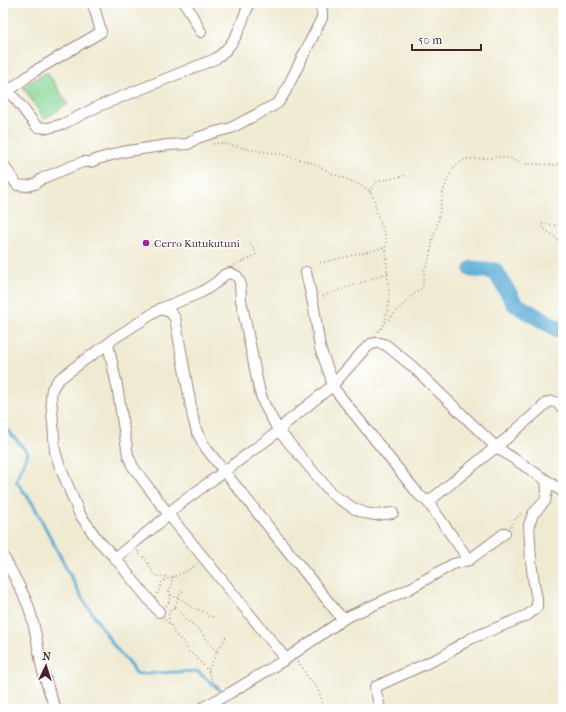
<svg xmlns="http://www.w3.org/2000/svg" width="566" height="712" font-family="'IM FELL French Canon',serif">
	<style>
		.green { fill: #87d695; stroke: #687a60 }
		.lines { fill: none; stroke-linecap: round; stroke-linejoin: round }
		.stream { stroke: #58aad3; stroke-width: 3 }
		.river { stroke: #58aad3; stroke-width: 17 }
		.minor-casing { stroke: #9c847e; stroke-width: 12 }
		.path { stroke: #9c847e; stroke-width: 1.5; stroke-dasharray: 1 3; stroke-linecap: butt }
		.minor { stroke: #fff; stroke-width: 10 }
		.poi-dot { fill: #b5179e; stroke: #fff; stroke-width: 1.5 }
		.labels { text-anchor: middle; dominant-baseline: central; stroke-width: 3; stroke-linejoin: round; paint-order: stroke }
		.poi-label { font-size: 11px; fill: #4a1f2b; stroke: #fff; text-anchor: start }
	</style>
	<rect width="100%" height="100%" fill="#fff"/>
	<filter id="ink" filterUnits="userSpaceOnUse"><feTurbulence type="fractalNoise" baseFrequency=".025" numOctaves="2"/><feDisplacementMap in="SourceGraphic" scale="8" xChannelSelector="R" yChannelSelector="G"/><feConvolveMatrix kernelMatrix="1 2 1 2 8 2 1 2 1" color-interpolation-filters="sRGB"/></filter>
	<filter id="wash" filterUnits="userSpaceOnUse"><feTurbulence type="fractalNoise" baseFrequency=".012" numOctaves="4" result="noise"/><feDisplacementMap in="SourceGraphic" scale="16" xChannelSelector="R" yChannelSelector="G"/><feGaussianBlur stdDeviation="0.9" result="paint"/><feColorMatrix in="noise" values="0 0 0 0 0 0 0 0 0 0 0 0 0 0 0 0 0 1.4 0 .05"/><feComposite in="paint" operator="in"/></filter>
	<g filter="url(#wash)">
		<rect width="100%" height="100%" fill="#efead2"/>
		<path class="green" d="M47,72L68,104L44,119L23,87Z"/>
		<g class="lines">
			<g class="stream">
				<path d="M3,425L28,453L16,481L33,504L81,596L112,643L137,674L197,671L220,690"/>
				<path d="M223,709L224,700"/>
			</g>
			<path class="river" d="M472,269L495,271L515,304L563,332"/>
		</g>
	</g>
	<g filter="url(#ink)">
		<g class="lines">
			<defs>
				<g id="minor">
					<path d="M185,3L201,32"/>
					<path d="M8,91C19,102 27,115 37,127L48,128L63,124L99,106L215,59C236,45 241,25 249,3"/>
					<path d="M3,95L35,71L101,32L95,10L92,3"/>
					<path d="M3,164L17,185L27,186L35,184L43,178L75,165L83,162H91L98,159L122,152L168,145L188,144L197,138L212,133L231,128L265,110L278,103L284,94L322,18V11L319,4L316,3"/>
					<path d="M306,272L314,308L320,348L330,375L332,386L419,495L428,502L469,560"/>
					<path d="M160,309L170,312L175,318L193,418L197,432L205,447L224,471L339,615L345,618"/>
					<path d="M108,344L117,386L128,455L133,467L169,515L286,659"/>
					<path d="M428,502L506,439L548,402C556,400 558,403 563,409"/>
					<path d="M3,556C12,572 21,588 28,605C35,625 38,647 42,668C46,682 50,696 56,709"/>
					<path d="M115,558L169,515L173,509L279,431L286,423L332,386L363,351L371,344L376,343H380L386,345L412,366L496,447L546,480L563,492"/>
					<path d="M159,612L115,558L97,539L79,513L59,464L55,451L51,397L52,389L58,380L83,361L108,344L113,339L160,309L202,292L217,282L224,275L230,273L237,276L240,282L241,300L259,389L264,404L279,431L333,495L355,509L365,513L376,515L393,513"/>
					<path d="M200,709L230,693L286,659L345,618L407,590L453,564L469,560L505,533"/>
					<path d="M380,709L375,687L445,655L453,649L472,638L528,615L537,607V599L534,584L531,561L529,525L533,514L545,501L547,491L546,480"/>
				</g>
			</defs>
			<use href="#minor" class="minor-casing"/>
			<g class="path">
				<path d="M213,144L220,143L230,145L252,150L280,154L312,163L333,174L349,180L368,189L374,198L377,214L386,238V257L389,292V301L385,322"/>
				<path d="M370,192L374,184L376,182L407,175"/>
				<path d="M563,225H555L543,224L541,225C544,229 547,231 551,234C556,237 558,242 563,246"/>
				<path d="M320,263L386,247"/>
				<path d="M234,265L255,256L256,254L255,251L250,244"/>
				<path d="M323,296L388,273"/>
				<path d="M375,334L381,329L385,322L388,320L413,295L421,289L423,285L424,272V269L428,263L431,252L433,237L437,226L443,192L450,174L453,168L458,164L466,159L489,158L496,157L508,158L526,164L563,165"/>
				<path d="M511,527L514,521L523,511"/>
				<path d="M138,551L139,554L144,557L151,568L154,574L157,576L167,577"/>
				<path d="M157,594L160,589L162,581C173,576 188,573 196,564"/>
				<path d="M170,595L178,598L181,592L185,590"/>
				<path d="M166,606L170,601L171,596L169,592L172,585L171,581L174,576"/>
				<path d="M175,607C180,610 182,614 186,619C189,622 193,624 196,627C204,635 210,644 217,652L208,671"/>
				<path d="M165,620L171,625L174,633L185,644L189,652L195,656L210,673V677L219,689"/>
				<path d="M169,623V612L175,607L178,598L185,602L189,606L206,613L208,616L214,617"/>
				<path d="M217,652L219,648L226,637"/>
				<path d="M297,662C304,666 304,673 308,678C311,682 316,685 318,690C321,696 322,703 324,709"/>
			</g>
			<use href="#minor" class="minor"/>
		</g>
	</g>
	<circle class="poi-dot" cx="146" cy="243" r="4"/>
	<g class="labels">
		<g class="poi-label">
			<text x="154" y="243">Cerro Kutukutuni</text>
		</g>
	</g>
	<rect width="566" height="712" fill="none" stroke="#fff" stroke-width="16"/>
	<g transform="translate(46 666) rotate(4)" stroke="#ffffff" stroke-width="3" paint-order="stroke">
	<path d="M0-3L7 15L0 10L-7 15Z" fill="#4a1f2b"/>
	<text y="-6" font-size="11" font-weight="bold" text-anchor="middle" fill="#4a1f2b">N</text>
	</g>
	<path d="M412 44v6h69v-6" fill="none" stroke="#4a1f2b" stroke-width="2"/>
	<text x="418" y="44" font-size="12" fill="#4a1f2b" stroke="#ffffff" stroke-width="3" paint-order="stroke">50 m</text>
</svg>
